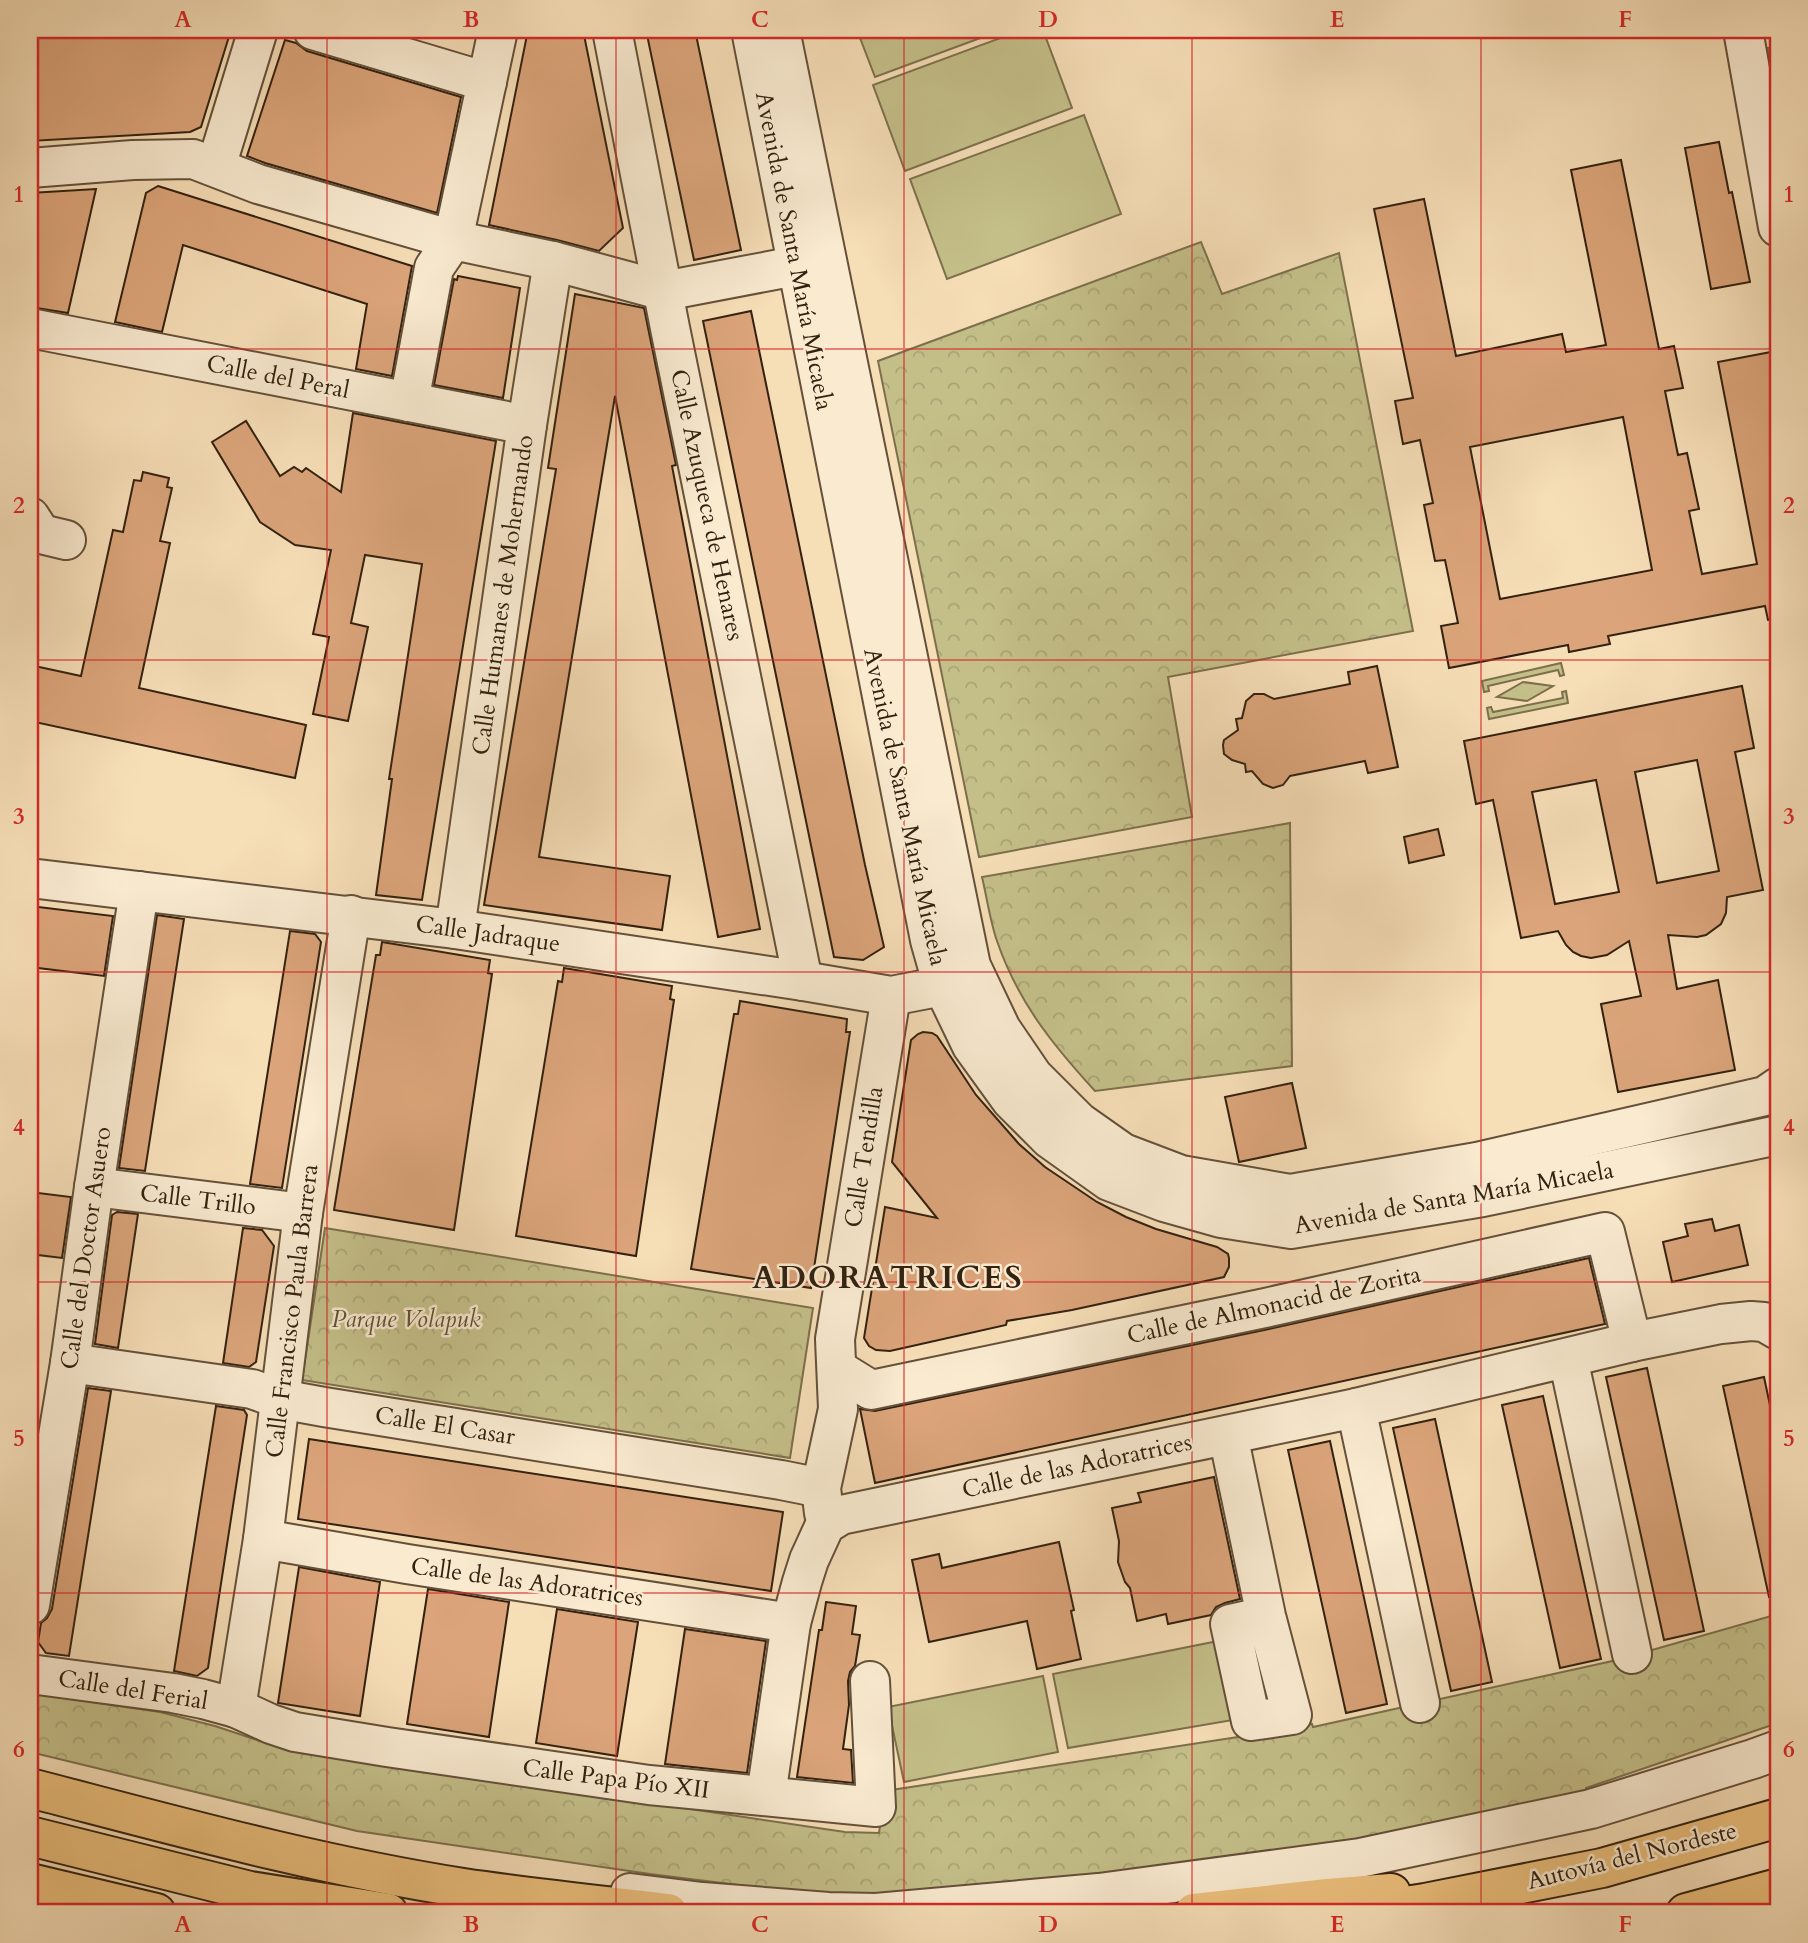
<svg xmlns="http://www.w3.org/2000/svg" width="1808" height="1943" font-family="Cardo,serif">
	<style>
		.grass { fill: #c4bf89; stroke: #7c704c; stroke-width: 2 }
		.park { fill: url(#park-crowns); stroke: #7c704c; stroke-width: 2 }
		.building { fill: #dba47a; stroke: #332110; stroke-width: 2; fill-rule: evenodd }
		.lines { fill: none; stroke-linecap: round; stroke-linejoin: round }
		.minor-casing { stroke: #64503a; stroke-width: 42 }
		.highway-casing { stroke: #332110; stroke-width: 42 }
		.minor { stroke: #f9ead0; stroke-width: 38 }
		.highway { stroke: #ebbf7c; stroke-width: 38 }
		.grid { fill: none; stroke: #d62828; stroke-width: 2; stroke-opacity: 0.55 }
		.labels { text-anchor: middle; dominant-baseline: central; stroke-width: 5; stroke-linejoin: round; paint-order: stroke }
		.street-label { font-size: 24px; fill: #332110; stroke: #f9ead0 }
		.park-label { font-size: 24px; font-style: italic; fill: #5e5034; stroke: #f9ead0 }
		.district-label { font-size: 32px; font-weight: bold; letter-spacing: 2px; fill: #332110; stroke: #f9ead0 }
		.neatline { fill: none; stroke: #d62828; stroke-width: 2.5 }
		.grid-label { font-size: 23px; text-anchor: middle; font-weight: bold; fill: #d62828 }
	</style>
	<defs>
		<pattern id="park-crowns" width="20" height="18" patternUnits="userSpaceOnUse" patternTransform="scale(1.75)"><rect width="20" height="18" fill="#c4bf89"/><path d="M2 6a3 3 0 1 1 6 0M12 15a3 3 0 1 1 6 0" fill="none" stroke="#a9a475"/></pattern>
	</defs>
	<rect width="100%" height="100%" fill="#f6deb7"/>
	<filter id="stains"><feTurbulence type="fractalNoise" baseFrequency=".00286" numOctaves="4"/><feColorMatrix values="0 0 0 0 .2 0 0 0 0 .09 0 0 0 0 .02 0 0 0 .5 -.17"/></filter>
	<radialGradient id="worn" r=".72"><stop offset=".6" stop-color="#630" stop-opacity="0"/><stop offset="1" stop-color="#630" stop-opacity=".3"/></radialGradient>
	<g class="grass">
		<path d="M857,30H1002L875,77Z"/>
		<path d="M1022,30H1043L1072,108L905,171L873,85Z"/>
		<path d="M1084,115L1121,214L947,279L910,179Z"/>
		<path d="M1561,663L1564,675L1560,676L1558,670L1488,686L1489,691L1484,692L1482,681Z"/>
		<path d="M1523,682L1553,686L1527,701L1497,697Z"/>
		<path d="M1566,691L1568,703L1489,719L1487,708L1491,707L1493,712L1563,698L1562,692Z"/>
		<path d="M1218,1641L1233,1720L1068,1748L1053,1674Z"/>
		<path d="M1043,1676L1058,1752L904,1782L888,1707Z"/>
	</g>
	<g class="park">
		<path d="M1774,30H1778V105L1768,48L1777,46Z"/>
		<path d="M1201,242L1222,294L1339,253L1413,631L1168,677L1192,817L979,857L878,361Z"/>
		<path d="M1290,823L1292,1066L1095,1091C1052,1044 1018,1002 997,941C990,921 987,898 982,877Z"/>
		<path d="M325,1228L813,1308L790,1458L302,1380Z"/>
		<path d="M1778,1614V1723L1586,1788V1795L1364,1843L984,1893L866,1901L650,1874L357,1831L30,1752V1693L160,1712L215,1726L281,1748L845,1832L879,1833L885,1791L1238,1737L1312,1724L1313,1727L1617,1660Z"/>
	</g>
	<g class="building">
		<path d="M30,30H231L201,127L190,132L30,141Z"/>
		<path d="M528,30H583L623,228L599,251L557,240L489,225Z"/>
		<path d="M646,30H695L741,250L694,260Z"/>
		<path d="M285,40L296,43L307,51L461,97L437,213L265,163L247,156Z"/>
		<path d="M1719,142L1729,193L1732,192L1750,282L1711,289L1685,148Z"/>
		<path d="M1621,160L1659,349L1674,346L1683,388L1665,391L1678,455L1687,453L1699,509L1689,511L1702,574L1757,564L1718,362L1771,352L1778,390V619L1768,620L1765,606L1608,636L1610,644L1569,652L1568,645L1449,668L1441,626L1458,623L1445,560L1435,561L1424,505L1433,503L1420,440L1403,444L1395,401L1413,398L1374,209L1424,199L1456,356L1562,334L1566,352L1606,345L1571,170ZM1623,417L1652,570L1500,599L1470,447Z"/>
		<path d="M158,186L412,266L392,376L356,369L367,304L183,245L162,332L115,322L146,193Z"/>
		<path d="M96,189L68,313L30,307V193Z"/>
		<path d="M458,276L520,288L503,398L434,385L454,279L457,280Z"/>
		<path d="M575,294L644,308L676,465L672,466L760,929L718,937L615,396L539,857L670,876L662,930L484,905L556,469L548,468Z"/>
		<path d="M751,311L865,865L884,947L863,960L834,957L703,321Z"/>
		<path d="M353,413L496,441L422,900L376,895L392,779H389L422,564L365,555L351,623L368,627L348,721L313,714L329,637L313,634L331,550L295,545L260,522L212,442L246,421L280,476L294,467L302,472L306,468L341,492Z"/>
		<path d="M143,472L169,478L167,487L172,488L160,541L170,543L139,688L306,725L295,778L30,721V665L81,676L113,530L123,532L134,480L141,481Z"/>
		<path d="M1377,666L1398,767L1368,773L1365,761L1290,776L1283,785L1273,788L1263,784L1252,771L1246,772L1245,764L1232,760L1224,754L1223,745L1224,740L1238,730L1236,719L1242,718L1246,701L1254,694H1264L1274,699L1350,684L1348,672Z"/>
		<path d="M1742,686L1754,748L1735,752L1763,890L1727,897L1726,913L1721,924L1706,935L1697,937L1668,935L1677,989L1718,980L1735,1070L1618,1092L1601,1004L1641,996L1629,941L1607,955L1591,958L1581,956L1573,952L1566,945L1558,931L1521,938L1493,800L1476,804L1464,741ZM1697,760L1719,871L1657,883L1635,772ZM1596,780L1619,892L1555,904L1532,792Z"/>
		<path d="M1438,829L1444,855L1409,863L1404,837Z"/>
		<path d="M30,906L113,916L104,976L30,967Z"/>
		<path d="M157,915L184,919L145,1171L119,1168Z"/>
		<path d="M290,931L315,934L321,942L282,1188L250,1184Z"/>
		<path d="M382,942L490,960L488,973L492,974L454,1230L334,1210L376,955H380Z"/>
		<path d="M564,968L672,986L670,999L674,1000L636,1256L516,1236L558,981L562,982Z"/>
		<path d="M740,1001L847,1019L846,1032H850L811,1288L691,1269L734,1014H738Z"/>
		<path d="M923,1032L932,1033L937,1036L976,1095L1019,1144L1045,1167L1097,1202L1126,1217L1156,1229L1217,1247L1228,1254L1229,1258V1267L1224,1277L1072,1310L1007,1321L1006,1325L890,1351L876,1350L869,1346L864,1338L885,1207L937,1218L892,1162L911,1040L918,1034Z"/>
		<path d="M1292,1083L1306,1148L1239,1162L1225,1097Z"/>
		<path d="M30,1192L71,1197L62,1258L30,1254Z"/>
		<path d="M117,1212L138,1214L118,1348L95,1344L112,1215Z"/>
		<path d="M1712,1219L1715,1231L1739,1225L1748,1265L1672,1282L1663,1242L1688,1236L1685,1224Z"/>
		<path d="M243,1228L262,1230L274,1246L256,1362L249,1367L223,1363Z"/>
		<path d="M1589,1258L1605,1324L875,1483L860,1409L875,1411L1269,1329Z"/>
		<path d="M1647,1368L1704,1631L1664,1640L1606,1377Z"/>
		<path d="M1764,1377L1778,1443V1596L1769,1597L1723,1386Z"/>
		<path d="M88,1388L111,1391L69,1656L46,1653L38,1642L41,1623L47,1618L52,1609Z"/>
		<path d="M1543,1396L1601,1659L1560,1668L1502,1405Z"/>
		<path d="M216,1406L244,1410L247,1415L208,1668L197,1676L174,1671Z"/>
		<path d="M1435,1419L1492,1682L1451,1691L1393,1428Z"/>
		<path d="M309,1439L783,1512L771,1591L298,1519Z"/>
		<path d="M1330,1441L1387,1704L1346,1713L1288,1450Z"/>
		<path d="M1214,1477L1240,1599L1225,1603L1216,1607L1211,1615L1168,1624L1166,1614L1137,1621L1130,1588L1125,1582L1118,1562L1119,1541L1112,1508L1141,1502L1138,1493Z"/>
		<path d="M1059,1542L1074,1610L1071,1611L1081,1659L1037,1669L1027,1621L929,1642L912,1560L939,1554L942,1568Z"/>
		<path d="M299,1567L380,1582L360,1716L278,1703Z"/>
		<path d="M428,1589L509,1602L489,1737L407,1724Z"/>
		<path d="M826,1602L856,1606L852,1634L860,1635L855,1666L850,1672L848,1681L849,1705L843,1749L851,1750L853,1783L797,1777L819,1630H822Z"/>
		<path d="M557,1609L638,1622L617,1756L536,1743Z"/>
		<path d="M685,1629L766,1641L747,1773L665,1764Z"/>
	</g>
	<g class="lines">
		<defs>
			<g id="minor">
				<path d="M313,30L487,82"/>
				<path d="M612,30L670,328L803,981"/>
				<path d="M751,30L930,940L943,986L972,1046L1011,1100L1050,1139L1109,1181L1164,1202L1221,1218L1291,1229L1483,1197L1778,1135"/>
				<path d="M780,30L971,966L1001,1029L1033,1076L1079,1122L1123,1153L1181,1175L1290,1194L1477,1162L1765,1096L1778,1087"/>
				<path d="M1743,30L1778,227"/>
				<path d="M216,167L258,30"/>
				<path d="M30,168L133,160L193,159L258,184L453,240L553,261L664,291L822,261"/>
				<path d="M30,328L527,425"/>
				<path d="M409,402L434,268L453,240L498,30"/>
				<path d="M30,517L41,534L66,540"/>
				<path d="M30,878L455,929L803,981L891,996L943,986"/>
				<path d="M455,929L527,425L553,261"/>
				<path d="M94,1187L303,1213"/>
				<path d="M1568,1358L1632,1654"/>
				<path d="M70,1363L252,1389L280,1399L324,1407L781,1480L821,1488"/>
				<path d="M837,1369L871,1390L1265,1308L1605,1232L1632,1342"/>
				<path d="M1356,1408L1420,1703"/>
				<path d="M1228,1435L1266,1616L1292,1715L1251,1721L1230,1624L1266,1616"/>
				<path d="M824,1513L821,1488L838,1409L835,1339L891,996"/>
				<path d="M263,1539L407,1564L791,1623"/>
				<path d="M30,1605L70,1363L94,1187L139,891"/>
				<path d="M30,1674L173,1693L203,1699L236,1708L271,1724L295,1732L387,1747L649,1785L876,1807L870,1681"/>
				<path d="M236,1708L263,1539L303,1213L351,915"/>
				<path d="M766,1796L791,1623L802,1582L809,1560L825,1525L841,1515L1356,1408L1632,1342L1721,1324L1751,1321L1764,1322L1778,1330"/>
				<path d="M630,1893L702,1902L828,1912L876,1913L1099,1893L1360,1858L1591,1809L1753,1759L1778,1750"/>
			</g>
			<g id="highway">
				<path d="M30,1788C173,1825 316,1865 463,1888C531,1898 600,1905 668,1913"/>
				<path d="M30,1836L250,1891L388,1913"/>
				<path d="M30,1883L156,1913"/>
				<path d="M1194,1913L1328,1898L1391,1893"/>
				<path d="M1360,1913L1425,1903L1602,1868L1778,1818"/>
				<path d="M1686,1913L1778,1888"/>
			</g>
		</defs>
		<use href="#minor" class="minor-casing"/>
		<use href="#highway" class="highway-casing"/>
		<use href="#minor" class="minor"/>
		<use href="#highway" class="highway"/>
	</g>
	<path class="grid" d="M327,30V1913M616,30V1913M904,30V1913M1192,30V1913M1481,30V1913M30,349H1778M30,660H1778M30,972H1778M30,1282H1778M30,1593H1778"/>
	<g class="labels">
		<g class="street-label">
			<text transform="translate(794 251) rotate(79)">Avenida de Santa María Micaela</text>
			<text transform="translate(278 377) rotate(11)">Calle del Peral</text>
			<text transform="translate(707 505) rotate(78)">Calle Azuqueca de Henares</text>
			<text transform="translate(503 595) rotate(-82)">Calle Humanes de Mohernando</text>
			<text transform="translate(905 807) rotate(78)">Avenida de Santa María Micaela</text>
			<text transform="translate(488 934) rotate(8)">Calle Jadraque</text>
			<text transform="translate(864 1157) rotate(-81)">Calle Tendilla</text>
			<text transform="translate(1454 1198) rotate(-10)">Avenida de Santa María Micaela</text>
			<text transform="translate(198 1200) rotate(7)">Calle Trillo</text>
			<text transform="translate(86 1248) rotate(-82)">Calle del Doctor Asuero</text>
			<text transform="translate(1274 1305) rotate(-12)">Calle de Almonacid de Zorita</text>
			<text transform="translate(292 1311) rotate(-83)">Calle Francisco Paula Barrera</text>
			<text transform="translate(445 1426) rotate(9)">Calle El Casar</text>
			<text transform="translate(1077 1466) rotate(-12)">Calle de las Adoratrices</text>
			<text transform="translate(527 1582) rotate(8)">Calle de las Adoratrices</text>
			<text transform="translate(133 1690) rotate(9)">Calle del Ferial</text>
			<text transform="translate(616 1779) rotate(7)">Calle Papa Pío XII</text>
			<text transform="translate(1632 1856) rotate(-14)">Autovía del Nordeste</text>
		</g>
		<g class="park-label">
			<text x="406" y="1319">Parque Volapuk</text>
		</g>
		<g class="district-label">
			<text x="888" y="1278">ADORATRICES</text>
		</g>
	</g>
	<rect width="1808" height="1943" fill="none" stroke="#f6deb7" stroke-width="77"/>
	<rect x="38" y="38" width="1732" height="1866" class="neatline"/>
	<g class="grid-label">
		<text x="183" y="27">A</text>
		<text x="471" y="27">B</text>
		<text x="760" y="27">C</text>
		<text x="1048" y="27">D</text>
		<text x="1337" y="27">E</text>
		<text x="1625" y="27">F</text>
		<text x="19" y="202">1</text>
		<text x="1789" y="202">1</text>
		<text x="19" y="513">2</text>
		<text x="1789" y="513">2</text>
		<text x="19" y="824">3</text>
		<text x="1789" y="824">3</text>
		<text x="19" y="1135">4</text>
		<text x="1789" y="1135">4</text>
		<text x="19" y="1446">5</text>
		<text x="1789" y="1446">5</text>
		<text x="19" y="1757">6</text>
		<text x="1789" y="1757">6</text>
		<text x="183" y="1932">A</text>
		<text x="471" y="1932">B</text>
		<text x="760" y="1932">C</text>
		<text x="1048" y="1932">D</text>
		<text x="1337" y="1932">E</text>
		<text x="1625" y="1932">F</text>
	</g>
	<rect width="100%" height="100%" filter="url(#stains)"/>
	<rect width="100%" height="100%" fill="url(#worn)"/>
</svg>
